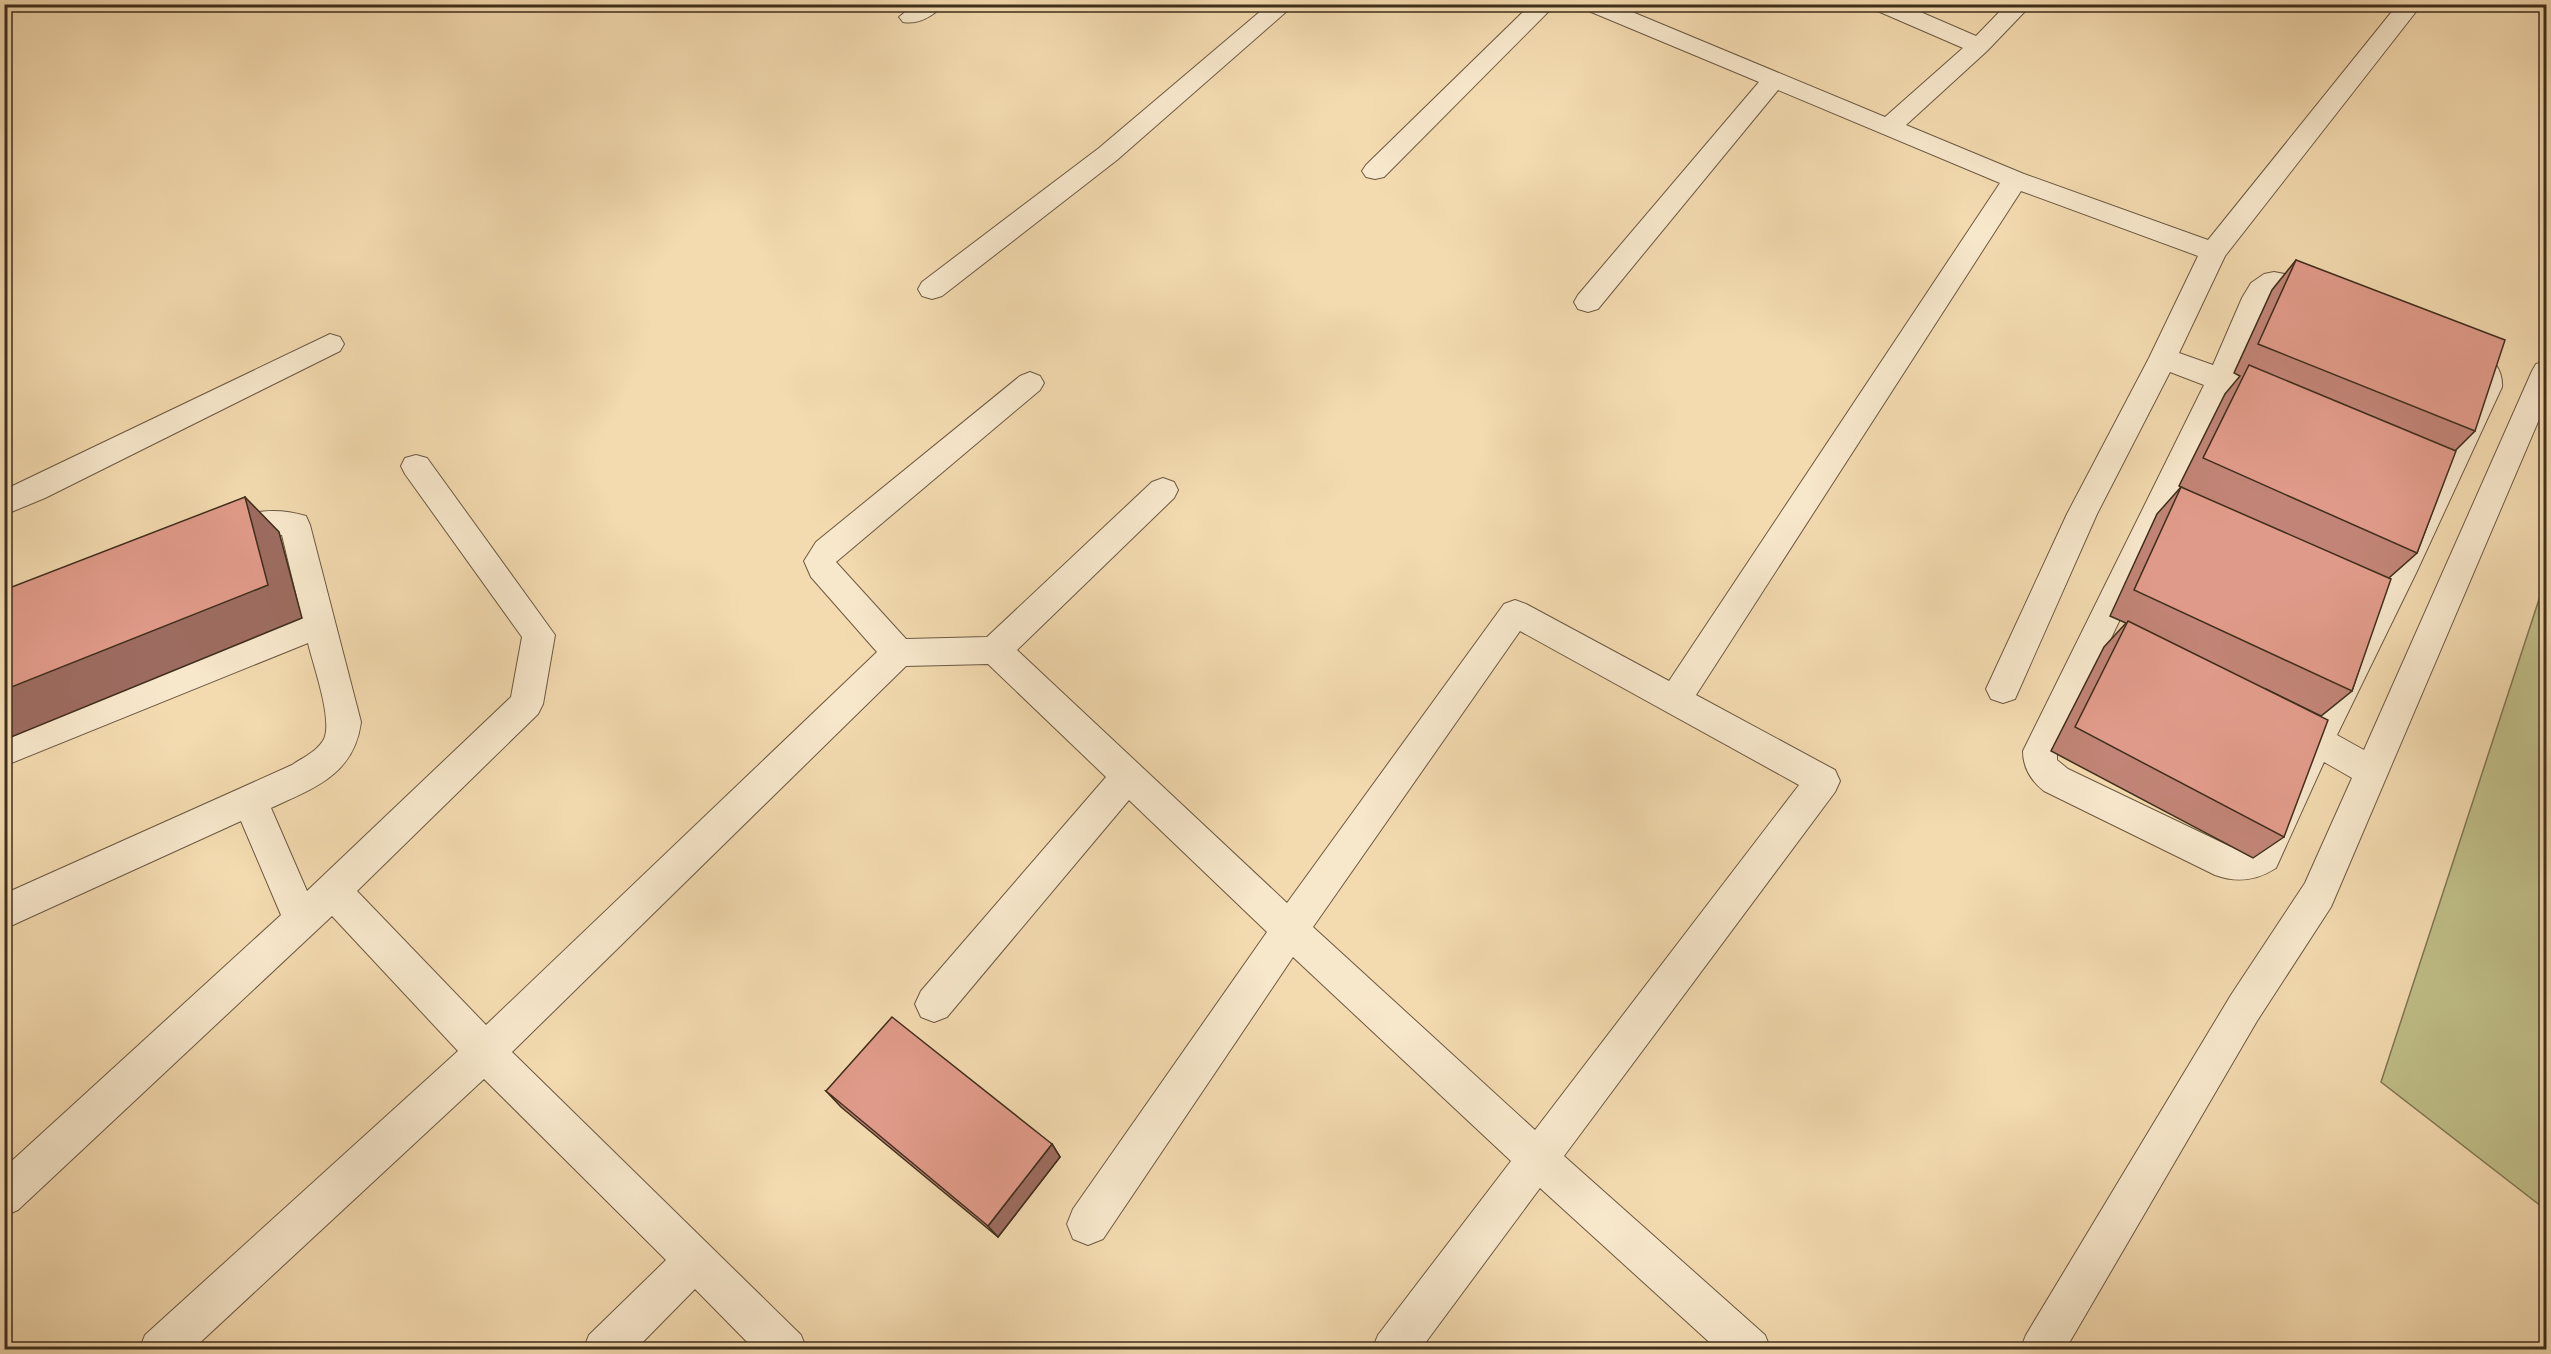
<svg xmlns="http://www.w3.org/2000/svg" width="2551" height="1354" font-family="'EB Garamond',serif">
	<style>
		.green { fill: #bfbe88; stroke: #7f7652; stroke-width: 1.5 }
		.lines { fill: none; stroke-linecap: round; stroke-linejoin: round }
		.minor-casing { stroke: #6c5941; stroke-width: 2 }
		.minor { fill: #f7e7cb; fill-rule: evenodd }
		.wall { fill: #c18476; stroke: #3f2e1c; stroke-width: 1.5 }
		.shaded-wall { fill: #9d6c60; stroke: #3f2e1c; stroke-width: 1.5 }
		.building { fill: #e09a89; stroke: #3f2e1c; stroke-width: 1.5 }
	</style>
	<rect width="100%" height="100%" fill="#f3daaf"/>
	<filter id="stains"><feTurbulence type="fractalNoise" baseFrequency=".00333" numOctaves="4"/><feColorMatrix values="0 0 0 0 .2 0 0 0 0 .09 0 0 0 0 .02 0 0 0 .5 -.17"/></filter>
	<radialGradient id="worn" r=".72"><stop offset=".6" stop-color="#630" stop-opacity="0"/><stop offset="1" stop-color="#630" stop-opacity=".3"/></radialGradient>
	<path class="green" d="M2546,578V1210L2381,1082Z"/>
	<g class="lines">
		<defs>
			<g id="minor">
				<path d="M915,4H943C935,16 917,25 903,22L899,17Z"/>
				<path d="M1269,4H1295L1117,160L942,296L932,299L922,296L918,289L922,282L1099,148Z"/>
				<path d="M1531,4H1556L1384,177L1375,179L1366,177L1362,171L1366,165Z"/>
				<path d="M1581,4H1613L1885,117L1963,48L1873,9L1870,4H1902L1976,36L2007,4H2032L1987,51L1906,125L2024,174L2208,240L2398,4H2422L2225,256L2179,353L2213,365L2242,298L2251,283L2264,274L2274,272L2306,278L2484,353C2495,361 2503,372 2502,387L2417,571L2337,735L2364,750L2532,371L2536,364L2546,361V403L2331,907L2257,1021L2065,1350H2020L2026,1335L2231,995L2305,883L2352,778L2324,762L2276,868C2256,881 2237,883 2215,875L2044,791C2031,781 2023,767 2023,751L2204,385L2170,372L2097,514L2015,699L2003,703L1991,699L1986,689L2067,514L2149,358L2198,256L2021,191L1696,695L1835,770L1840,781L1835,792L1564,1156L1765,1335L1771,1350H1718L1540,1188L1420,1350H1372L1378,1335L1511,1161L1293,957L1103,1239L1088,1245L1073,1239L1067,1224L1073,1209L1267,932L1129,800L947,1017L934,1022L921,1017L915,1004L921,991L1106,777L988,664L906,666L512,1052L801,1335L807,1350H755L695,1289L635,1350H583L589,1335L666,1260L484,1079L192,1350H139L145,1335L458,1051L332,916L18,1210L4,1216V1168L281,915L241,821L4,929V894L292,765C302,758 318,751 324,739C333,719 313,665 308,643L4,766V735L302,618L282,535C259,533 235,547 216,541L212,532L216,523C247,512 274,506 306,516L310,525L361,722C354,775 314,788 271,808L307,891L511,697L522,637L405,474L401,466L405,458L416,455L427,458L555,635L543,704L538,714L357,891L486,1025L877,652L811,577L804,561L816,542L1020,376L1030,372L1040,376L1044,383L1040,390L836,562L906,639L987,637L1152,482L1163,478L1174,482L1178,490L1174,498L1017,650L1287,903L1504,604L1515,600L1526,604L1669,681L2000,183L1778,90L1598,309L1588,312L1578,309L1574,302L1578,295L1759,82L1584,9ZM2278,291L2291,294L2464,367L2473,375L2474,382L2385,571L2310,720L2297,715L2285,720L2280,730L2285,740L2297,747L2250,844L2246,847H2231L2068,769L2057,760V751L2228,394L2240,398L2250,395L2254,387L2250,379L2237,375L2269,299ZM1520,631L1799,785L1535,1130L1313,927Z"/>
				<path d="M330,334L340,337L344,344L340,351L45,498L4,515V490Z"/>
			</g>
		</defs>
		<use href="#minor" class="minor-casing"/>
		<use href="#minor" class="minor"/>
	</g>
	<g class="wall">
		<path d="M2296,260L2475,431L2455,451L2417,553L2389,578L2352,691L2321,716L2266,689L2284,837L2253,858L2051,751L2104,647L2126,623L2110,616L2157,514L2181,487L2183,488L2179,486L2225,394L2240,376L2234,373L2272,290Z"/>
		<path d="M826,1091L1052,1144L1060,1157L998,1237L841,1107Z"/>
	</g>
	<g class="shaded-wall">
		<path d="M245,497L279,532L302,618L4,740V690Z"/>
		<path d="M1052,1144L1060,1157L998,1237L988,1226Z"/>
	</g>
	<g class="building">
		<path d="M2296,260L2505,340L2475,431L2258,344Z"/>
		<path d="M2249,365L2456,451L2417,553L2203,458Z"/>
		<path d="M2181,487L2391,579L2352,691L2134,590Z"/>
		<path d="M245,497L268,585L4,690V590Z"/>
		<path d="M2128,621L2328,720L2284,837L2075,727Z"/>
		<path d="M892,1017L1052,1144L988,1226L826,1091Z"/>
	</g>
	<rect width="2551" height="1354" fill="none" stroke="#f3daaf" stroke-width="24"/>
	<rect x="6" y="6" width="2539" height="1342" fill="none" stroke="#3f2e1c" stroke-width="3"/>
	<rect x="12" y="12" width="2527" height="1330" fill="none" stroke="#3f2e1c" stroke-width="1.5"/>
	<rect width="100%" height="100%" filter="url(#stains)"/>
	<rect width="100%" height="100%" fill="url(#worn)"/>
</svg>
